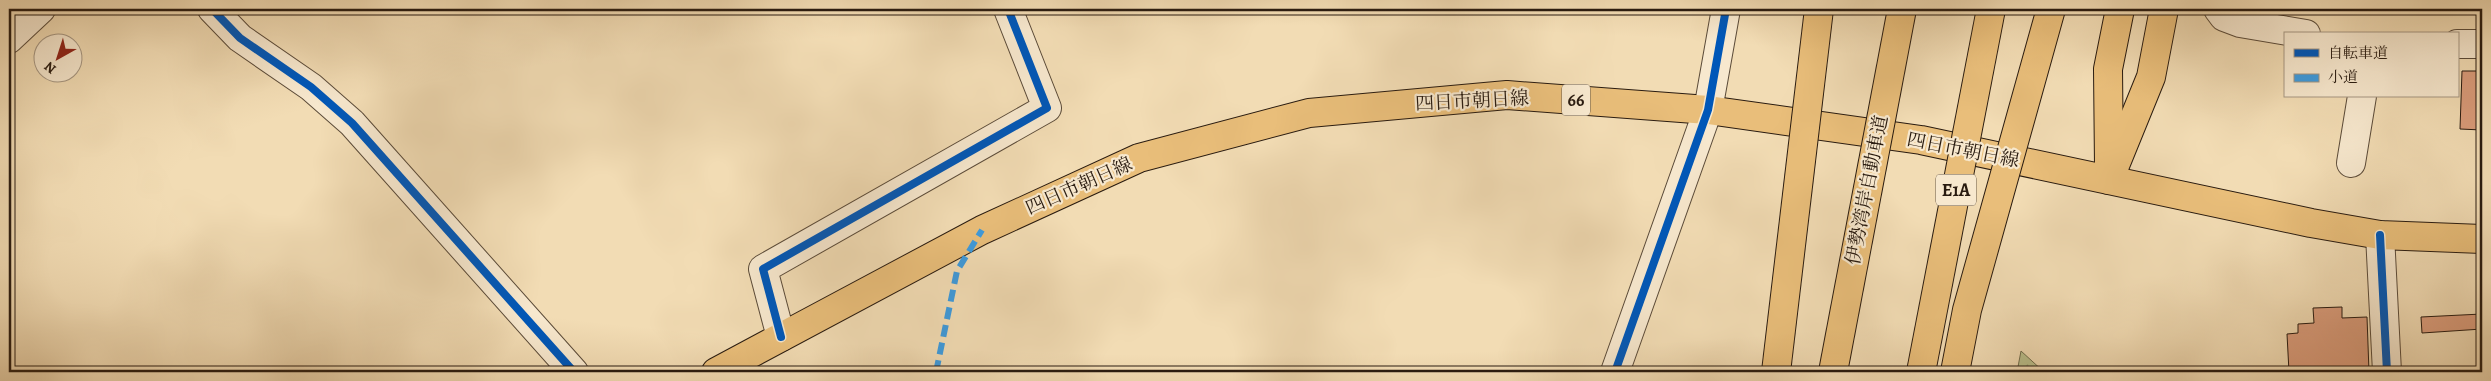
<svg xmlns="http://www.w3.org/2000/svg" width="2491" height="381" font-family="Alegreya,'Noto Serif JP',serif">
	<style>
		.forest { fill: url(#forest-firs); stroke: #726e4e }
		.building { fill: #da9c7b; stroke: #291b10 }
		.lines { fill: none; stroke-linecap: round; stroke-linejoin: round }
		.minor-casing { stroke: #5b4b39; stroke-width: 30 }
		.tertiary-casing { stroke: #5b4b39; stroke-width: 30 }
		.primary-casing { stroke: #291b10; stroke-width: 30 }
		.motorway-casing { stroke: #291b10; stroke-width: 30 }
		.minor { stroke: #f7e8ce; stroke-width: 28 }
		.tertiary { stroke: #f7e8ce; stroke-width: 28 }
		.primary { stroke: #e9be7a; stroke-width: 28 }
		.motorway { stroke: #e9be7a; stroke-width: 28 }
		.motorway-bridge-casing { stroke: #291b10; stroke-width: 30; stroke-linecap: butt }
		.motorway-bridge { stroke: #e9be7a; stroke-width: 28 }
		.quiet { stroke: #3d9bde; stroke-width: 6; stroke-dasharray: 12 6; stroke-linecap: butt }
		.cycleway-casing { stroke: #f7e8ce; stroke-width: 11 }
		.cycleway { stroke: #0057b8; stroke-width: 8 }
		.labels { text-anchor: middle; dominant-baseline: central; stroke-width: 4.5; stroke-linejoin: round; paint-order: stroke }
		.shield { fill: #f7e8ce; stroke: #675849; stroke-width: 1 }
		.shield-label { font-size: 18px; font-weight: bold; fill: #291b10 }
		.street-label { font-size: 19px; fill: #291b10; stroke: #f7e8ce }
	</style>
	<defs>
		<pattern id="forest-firs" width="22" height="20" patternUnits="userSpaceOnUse" patternTransform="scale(1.25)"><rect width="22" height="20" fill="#bac08d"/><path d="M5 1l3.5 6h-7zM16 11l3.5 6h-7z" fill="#a0a479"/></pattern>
	</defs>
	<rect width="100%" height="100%" fill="#f2dcb4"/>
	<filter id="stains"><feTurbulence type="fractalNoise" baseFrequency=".004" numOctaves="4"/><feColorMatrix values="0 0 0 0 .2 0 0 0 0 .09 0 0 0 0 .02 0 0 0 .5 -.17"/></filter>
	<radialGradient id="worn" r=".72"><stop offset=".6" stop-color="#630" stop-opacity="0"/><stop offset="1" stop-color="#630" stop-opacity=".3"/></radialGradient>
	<path class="forest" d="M2021,351L2044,372H2017Z"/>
	<g class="building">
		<path d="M2462,71H2482V130L2460,129Z"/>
		<path d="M2342,307V318L2367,317L2369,372H2289L2287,334L2298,333V324L2314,323L2313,308Z"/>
		<path d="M2482,314V329L2422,333L2421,317Z"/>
	</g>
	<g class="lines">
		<defs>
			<g id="minor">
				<path d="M212,9L240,38L311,87L352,123L574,372"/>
				<path d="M2218,9L2224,17L2240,23L2306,34"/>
				<path d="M9,39L41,9"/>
				<path d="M2457,44H2482"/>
				<path d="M2351,163L2362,96"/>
				<path d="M2380,235L2387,372"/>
				<path d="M781,337L763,269L1047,108L1008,9"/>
				<path d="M1615,372L1708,110"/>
			</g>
			<path id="tertiary" d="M1708,110L1726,9"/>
			<path id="primary" d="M716,372L982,230L1139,158L1309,113L1507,95L1708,110L1921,140L2311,223L2380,235L2482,239"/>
			<g id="motorway">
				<path d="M2109,166L2108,69L2120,9"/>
				<path d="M2109,180L2151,77L2164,9"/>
			</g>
		</defs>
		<use href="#minor" class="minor-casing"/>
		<use href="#tertiary" class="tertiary-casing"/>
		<use href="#primary" class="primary-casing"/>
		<use href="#motorway" class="motorway-casing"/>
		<use href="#minor" class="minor"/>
		<use href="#tertiary" class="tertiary"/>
		<use href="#primary" class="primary"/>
		<use href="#motorway" class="motorway"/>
		<defs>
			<g id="motorway-bridge">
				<path d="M1776,372L1819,9"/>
				<path d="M1833,372L1902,9"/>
				<path d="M1921,372L1991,9"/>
				<path d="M1955,372L1967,310L2051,9"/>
			</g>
		</defs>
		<use href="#motorway-bridge" class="motorway-bridge-casing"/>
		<use href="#motorway-bridge" class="motorway-bridge"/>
		<path class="quiet" d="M936,372L957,271L982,230"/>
		<defs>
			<g id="cycleway">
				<path d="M212,9L240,38L311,87L352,123L574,372"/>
				<path d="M2380,235L2387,372"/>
				<path d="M781,337L763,269L1047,108L1008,9"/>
				<path d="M1615,372L1708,110L1726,9"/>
			</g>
		</defs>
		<use href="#cycleway" class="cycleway-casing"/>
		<use href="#cycleway" class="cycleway"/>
	</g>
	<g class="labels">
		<g class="shield">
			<rect x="1562" y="84.5" width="28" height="31" rx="4"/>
			<rect x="1936" y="174.5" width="40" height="31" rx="4"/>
		</g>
		<g class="shield-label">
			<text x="1576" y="100">66</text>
			<text x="1956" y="190">E1A</text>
		</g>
		<g class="street-label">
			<text transform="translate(1472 101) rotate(-3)">四日市朝日線</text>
			<text transform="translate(1963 150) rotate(11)">四日市朝日線</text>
			<text transform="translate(1079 186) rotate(-24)">四日市朝日線</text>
			<text transform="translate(1867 190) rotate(-79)">伊勢湾岸自動車道</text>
		</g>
	</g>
	<rect width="2491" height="381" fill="none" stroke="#f2dcb4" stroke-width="30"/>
	<rect x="10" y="10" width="2471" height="361" fill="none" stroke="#291b10" stroke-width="2.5"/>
	<rect x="15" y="15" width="2461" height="351" fill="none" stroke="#291b10"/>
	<rect x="2284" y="32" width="175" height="65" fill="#f7e8ce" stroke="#a59682"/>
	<rect x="2294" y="49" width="25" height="8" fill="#0057b8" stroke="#a59682"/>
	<text x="2328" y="58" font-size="15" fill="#291b10">自転車道</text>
	<rect x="2294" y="74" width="25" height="8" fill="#3d9bde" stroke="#a59682"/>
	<text x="2328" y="82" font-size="15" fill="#291b10">小道</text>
	<g transform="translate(58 58) rotate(219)"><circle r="24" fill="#f7e8ce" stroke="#a59682"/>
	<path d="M0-4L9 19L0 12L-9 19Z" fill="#8f2418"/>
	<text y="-8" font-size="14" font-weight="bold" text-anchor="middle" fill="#291b10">N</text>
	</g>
	<rect width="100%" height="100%" filter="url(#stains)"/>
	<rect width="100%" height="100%" fill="url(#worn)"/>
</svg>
